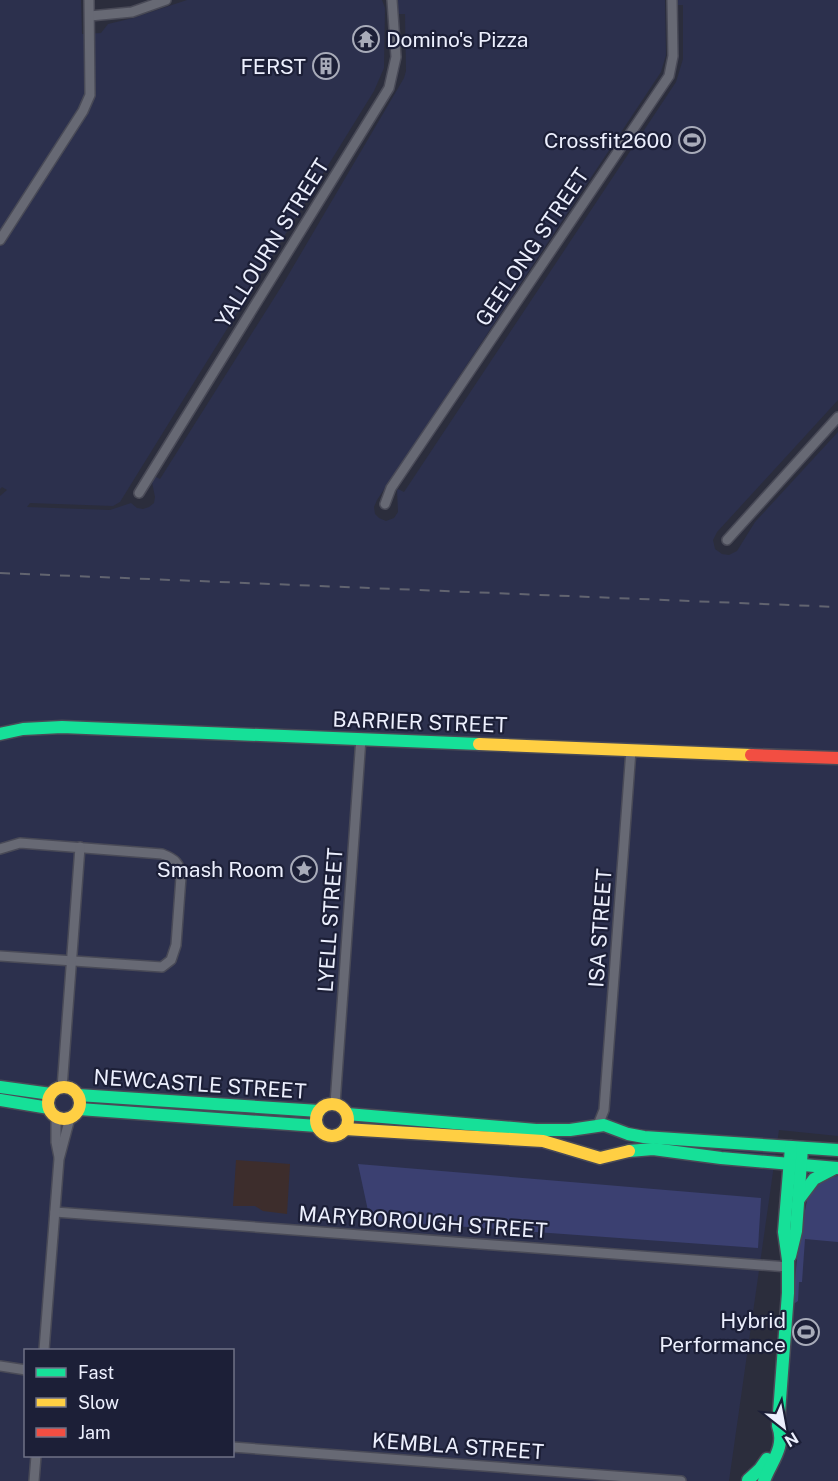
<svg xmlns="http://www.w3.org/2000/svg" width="838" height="1481" font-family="'Public Sans',sans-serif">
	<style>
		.built { fill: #2c304d; fill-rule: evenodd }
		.education { fill: #3d2d2c }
		.green { fill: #3b4071 }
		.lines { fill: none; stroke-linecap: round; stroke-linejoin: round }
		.street-casing { stroke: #494a57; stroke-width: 12 }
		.fast-casing { stroke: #494a57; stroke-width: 15 }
		.slow-casing { stroke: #494a57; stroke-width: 15 }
		.jam-casing { stroke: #494a57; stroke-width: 15 }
		.street { stroke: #676974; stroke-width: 9 }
		.fast { stroke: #16e098; stroke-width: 12 }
		.slow { stroke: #ffcf43; stroke-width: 12 }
		.jam { stroke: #f24e42; stroke-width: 12 }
		.rail { stroke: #626470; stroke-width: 2; stroke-dasharray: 10 10; stroke-linecap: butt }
		.labels { text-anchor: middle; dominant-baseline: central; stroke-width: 4.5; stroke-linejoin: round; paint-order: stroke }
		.poi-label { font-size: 21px; fill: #eceffd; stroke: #1c1f37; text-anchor: end }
		.street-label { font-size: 21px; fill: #eceffd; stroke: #1c1f37 }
	</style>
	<rect width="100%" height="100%" fill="#2b2d3c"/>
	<g class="built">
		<path d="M0,0H81L82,34L101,33L108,24L133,18L187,0H382L385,8L384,68L374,91L120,502L113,506L30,503L27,507L110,510L131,503L137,508L143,509L149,507L154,503L155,497L152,482L154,476L160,479L283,284L404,78L406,71L405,14H398V0H665L666,55L661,72L377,500L374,507L375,514L379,518L386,521L394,518L398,512L397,490L398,489L404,492L676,82L683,59V5H675L676,0H838V400L717,532L713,540L715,549L722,554L729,555L737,551L755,522L838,432V1136L779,1130L729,1481H0V496L7,490L2,487L0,489ZM26,1350H232V1456H26Z"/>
		<path d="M838,1176V1481H768L783,1445L797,1252L807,1199Z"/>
	</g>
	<path class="education" d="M236,1160L290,1164L287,1214L263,1211L255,1206H233Z"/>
	<g class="green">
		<path d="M358,1164L761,1198L758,1248L370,1220Z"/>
		<path d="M838,1176V1242L805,1239L802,1282H799L798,1301L795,1303L793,1302L798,1248L808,1195C813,1183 826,1177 838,1176Z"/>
	</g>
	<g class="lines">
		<defs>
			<g id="street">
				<path d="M90,16L132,12L166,0"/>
				<path d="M0,240L83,111L90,95L89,0"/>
				<path d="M139,493L389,88L396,57L392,0"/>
				<path d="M385,504L391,488L669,76L673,56L672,0"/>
				<path d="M727,540L838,417"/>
				<path d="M0,849L20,843L162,854C175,859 180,863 181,877L176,945L171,960L162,967L0,956"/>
				<path d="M62,1088L80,847"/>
				<path d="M335,1104L361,738"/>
				<path d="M56,1117V1142L59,1157"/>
				<path d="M598,1125L604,1110L631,750"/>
				<path d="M55,1212L788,1267"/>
				<path d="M44,1350L59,1159L70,1118"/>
				<path d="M0,1366L26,1370"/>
				<path d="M232,1447L681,1481"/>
				<path d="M34,1481L36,1456"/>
			</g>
			<g id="fast">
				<path d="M0,734L23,729L62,727L479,744"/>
				<path d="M0,1087L51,1094"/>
				<path d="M78,1095L319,1111"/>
				<path d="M0,1100L49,1108"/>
				<path d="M79,1109L317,1126"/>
				<path d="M347,1114L536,1130H570L604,1125L628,1134L644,1137L838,1150"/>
				<path d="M629,1151L653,1149L721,1158L838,1168"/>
				<path d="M799,1199L814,1179L835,1168"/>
				<path d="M790,1256L796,1231L802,1148"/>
				<path d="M748,1480L760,1469L767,1459"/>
				<path d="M764,1481C771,1462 786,1447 778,1426L788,1293V1260L784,1232L791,1147"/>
			</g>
			<g id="slow">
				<path d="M479,744L751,755"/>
				<circle cx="64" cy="1103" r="16"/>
				<circle cx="332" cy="1120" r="16"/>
				<path d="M345,1129L543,1141L600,1158L629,1151"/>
			</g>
			<path id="jam" d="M751,755L838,758"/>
		</defs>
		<use href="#street" class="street-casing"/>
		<use href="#fast" class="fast-casing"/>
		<use href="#slow" class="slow-casing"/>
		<use href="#jam" class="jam-casing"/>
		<use href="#street" class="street"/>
		<use href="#fast" class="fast"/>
		<use href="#slow" class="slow"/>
		<use href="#jam" class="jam"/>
		<path class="rail" d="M0,573L838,607"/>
	</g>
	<defs>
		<symbol id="temple-ring" viewBox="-11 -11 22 22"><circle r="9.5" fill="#1c1f37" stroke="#a8abb9" stroke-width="1.5"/><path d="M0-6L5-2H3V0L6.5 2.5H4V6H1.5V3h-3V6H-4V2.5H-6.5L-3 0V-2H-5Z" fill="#a8abb9"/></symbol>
		<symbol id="building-ring" viewBox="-11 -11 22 22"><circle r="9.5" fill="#1c1f37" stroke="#a8abb9" stroke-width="1.5"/><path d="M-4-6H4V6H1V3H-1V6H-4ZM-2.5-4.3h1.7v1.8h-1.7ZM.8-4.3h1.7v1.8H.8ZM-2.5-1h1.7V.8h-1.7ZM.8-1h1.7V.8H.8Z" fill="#a8abb9"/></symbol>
		<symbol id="stadium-ring" viewBox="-11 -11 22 22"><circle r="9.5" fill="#1c1f37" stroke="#a8abb9" stroke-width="1.5"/><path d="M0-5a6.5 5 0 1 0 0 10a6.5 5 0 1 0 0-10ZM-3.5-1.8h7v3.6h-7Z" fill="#a8abb9"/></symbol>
		<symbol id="sight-ring" viewBox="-11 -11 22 22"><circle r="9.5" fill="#1c1f37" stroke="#a8abb9" stroke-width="1.5"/><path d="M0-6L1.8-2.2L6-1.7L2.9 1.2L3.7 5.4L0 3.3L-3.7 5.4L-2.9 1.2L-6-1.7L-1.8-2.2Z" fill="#a8abb9"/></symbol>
	</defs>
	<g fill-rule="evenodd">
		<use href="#temple-ring" x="351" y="24" width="30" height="30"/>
		<use href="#building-ring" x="311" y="51" width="30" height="30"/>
		<use href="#stadium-ring" x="677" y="125" width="30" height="30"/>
		<use href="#sight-ring" x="289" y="854" width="30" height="30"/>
		<use href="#stadium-ring" x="791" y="1317" width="30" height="30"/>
	</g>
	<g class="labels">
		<g class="poi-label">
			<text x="386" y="39" text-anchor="start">Domino's Pizza</text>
			<text x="306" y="66">FERST</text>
			<text x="672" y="140">Crossfit2600</text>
			<text x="284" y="869">Smash Room</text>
			<text x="786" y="1320">Hybrid<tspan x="786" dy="24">Performance</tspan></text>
		</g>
		<g class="street-label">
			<text transform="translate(272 243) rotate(-58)">YALLOURN STREET</text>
			<text transform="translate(532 247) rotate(-56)">GEELONG STREET</text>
			<text transform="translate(420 722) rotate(2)">BARRIER STREET</text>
			<text transform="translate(330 920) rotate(-86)">LYELL STREET</text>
			<text transform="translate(600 928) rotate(-86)">ISA STREET</text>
			<text transform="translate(200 1084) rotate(4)">NEWCASTLE STREET</text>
			<text transform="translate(423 1222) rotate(4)">MARYBOROUGH STREET</text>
			<text transform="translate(458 1446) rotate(4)">KEMBLA STREET</text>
		</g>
	</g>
	<rect x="24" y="1349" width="210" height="108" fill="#1c1f37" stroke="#6f7286" stroke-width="1.5"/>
	<rect x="36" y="1368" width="30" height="9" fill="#16e098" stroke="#6f7286" stroke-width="1.5"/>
	<text x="78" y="1379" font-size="18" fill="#eceffd">Fast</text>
	<rect x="36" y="1398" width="30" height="9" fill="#ffcf43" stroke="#6f7286" stroke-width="1.5"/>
	<text x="78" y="1409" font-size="18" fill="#eceffd">Slow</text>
	<rect x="36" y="1428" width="30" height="9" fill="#f24e42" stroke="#6f7286" stroke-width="1.5"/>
	<text x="78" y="1439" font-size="18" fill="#eceffd">Jam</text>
	<g transform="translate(784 1427) rotate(149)" stroke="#1c1f37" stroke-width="4.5" paint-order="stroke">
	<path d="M0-4.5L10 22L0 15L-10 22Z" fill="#eceffd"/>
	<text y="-9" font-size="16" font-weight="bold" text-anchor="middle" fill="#eceffd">N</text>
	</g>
</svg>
